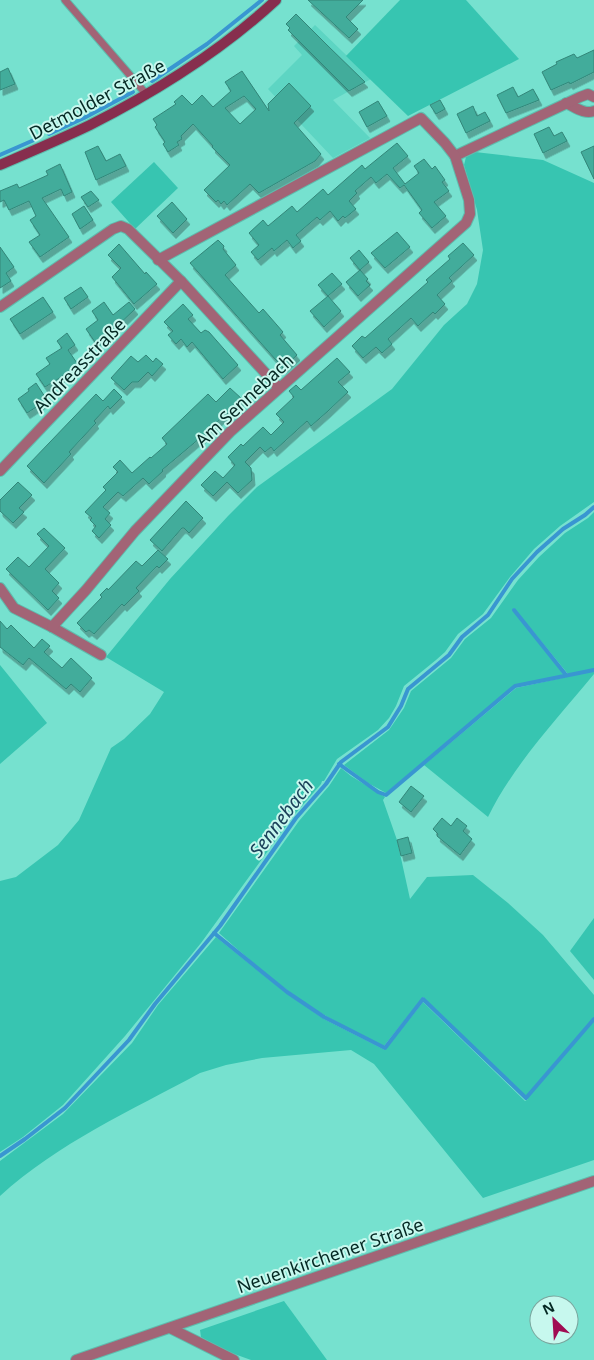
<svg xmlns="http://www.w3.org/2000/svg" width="594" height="1360" font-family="'Noto Sans',sans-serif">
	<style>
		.built { fill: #5dd5c3 }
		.green { fill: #37c5b1 }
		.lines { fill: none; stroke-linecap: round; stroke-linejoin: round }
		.stream { stroke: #3996d1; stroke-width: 4 }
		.building { fill: #43ac9b; stroke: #328679; fill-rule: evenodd; filter: url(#shadow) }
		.service-casing { stroke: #5fbcad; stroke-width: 9 }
		.minor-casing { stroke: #5fbcad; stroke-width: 12 }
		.tertiary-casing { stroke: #5fbcad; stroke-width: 12 }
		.secondary-casing { stroke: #5fbcad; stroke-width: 12 }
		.service { stroke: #a26476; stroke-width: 7 }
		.minor { stroke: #a26476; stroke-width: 10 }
		.tertiary { stroke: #a26476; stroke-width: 10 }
		.secondary { stroke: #872e4e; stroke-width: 10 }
		.labels { text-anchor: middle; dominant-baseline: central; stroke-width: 4; stroke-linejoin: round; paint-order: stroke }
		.street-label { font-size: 18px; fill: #042823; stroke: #c7f8ee }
		.water-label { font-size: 19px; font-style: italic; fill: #1b415a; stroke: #c7f8ee }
	</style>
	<defs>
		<filter id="shadow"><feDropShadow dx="3" dy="5.5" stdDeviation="0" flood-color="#0004"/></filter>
	</defs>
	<rect width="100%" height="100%" fill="#76e1cf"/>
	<path class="built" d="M315,25L371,79L333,100L370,138L333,158L268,89L302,55L294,46Z"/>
	<g class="green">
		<path d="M400,0H466L519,59L408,116L346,56Z"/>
		<path d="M475,152L543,160L594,183V502L560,526L534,549L510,577L483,614L458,634L445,652L436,660L404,686L396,706L389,718L378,730L337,759L324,781H322L321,784L294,815L201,943L125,1036L63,1105L23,1137L0,1152V881L16,877L58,845L79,820L111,748L124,739L150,714L164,692L106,657L170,579L228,516L257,487L392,389L444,325L467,304L477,284L483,250L477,210L464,165L466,157Z"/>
		<path d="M154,162L178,188L135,229L111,202Z"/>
		<path d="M594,512V669L568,674L514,608L513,610L564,675L515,685L386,793L368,783L344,765L389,730L404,708L411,691L451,658L465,639L491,618L518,580L539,557L565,533L588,518Z"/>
		<path d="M0,665L47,723L0,764Z"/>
		<path d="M594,671V674C557,719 514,764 488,817L424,765L516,688Z"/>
		<path d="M341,768L351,776L385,797L383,800L397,840L410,899L427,877L473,875L508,903L543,935L594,995V1160L483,1198L374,1064L351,1050L262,1058L226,1065L200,1073C132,1110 58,1143 0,1196V1161L63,1114L132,1043L158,1005L216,937L286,993L324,1019L385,1050L423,1002L525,1101L528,1099L423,997L384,1046C365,1036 345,1027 326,1016C287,993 253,963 219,933L299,821L329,786Z"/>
		<path d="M594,918V980L570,951Z"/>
		<path d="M284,1301L327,1360H251L226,1351L201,1337L200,1330Z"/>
	</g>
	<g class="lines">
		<g class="stream">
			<path d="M152,81L207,44L262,0"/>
			<path d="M49,134L84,118L133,92"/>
			<path d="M0,155L34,140"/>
			<path d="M514,610L566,675"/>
			<path d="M339,764L378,792L386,795L515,686L594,670"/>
			<path d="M214,933L287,992L324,1017L385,1048L423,999L526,1098L594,1019"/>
			<path d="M0,1156L25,1139L65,1108L129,1040L155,1004L220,926L296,818L326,784L341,762L388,727L401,706L408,689L449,655L462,637L488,615L512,579L537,552L563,529L585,515L594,507"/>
		</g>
	</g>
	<g class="building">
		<path d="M308,0H363L346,17L358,29L349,38Z"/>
		<path d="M296,14L327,45L365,82L349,91L288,30L290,28L286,24Z"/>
		<path d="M594,50V72L570,84L569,82L551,90L542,72L557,64L556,62L574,54L577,58Z"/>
		<path d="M8,68L15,84L0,90V72Z"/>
		<path d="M242,71L269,111L268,104L289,83L311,106L294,123L321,154L315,161L259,193L250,184L227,205L224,201L221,204L218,200L216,202L204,190L230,165L212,147L213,146L193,124L181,136L182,139L177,142L179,145L168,152L163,144L165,142L155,127L157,125L153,119L176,104L174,102L182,95L192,105L202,95L213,107L231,91L225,82ZM244,96L256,109L240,124L225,108Z"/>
		<path d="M513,87L518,97L533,89L539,100L506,113L497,95Z"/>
		<path d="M440,100L445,109L436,114L430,105Z"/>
		<path d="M378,101L387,116L367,127L359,112Z"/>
		<path d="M473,106L477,116L485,112L490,121L466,133L457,114Z"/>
		<path d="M549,127L554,136L562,132L567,141L543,153L534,134Z"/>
		<path d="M397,143L408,156L393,168L405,184L419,173L414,166L424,159L432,169L435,166L445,180L442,182L449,191L434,202L446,216L432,228L419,213L422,210L404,185L400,188L387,174L376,183L371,177L355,191L357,193L349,201L356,209L345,218L343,216L338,221L330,211L320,220L317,217L296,235L301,241L293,248L287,240L274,251L272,248L258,260L251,252L259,245L249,233L263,220L268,226L292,206L297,212L323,189L328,195L362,165L365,169Z"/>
		<path d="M98,146L106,161L120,154L126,166L96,180L85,152Z"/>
		<path d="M594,146V179L581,152Z"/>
		<path d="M60,164L72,192L64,196L61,189L42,198L69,237L40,257L29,242L40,235L30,220L36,216L29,201L9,210L4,200L0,202V191L17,184L19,188L48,175L46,171Z"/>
		<path d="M91,191L99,200L88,207L81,197Z"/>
		<path d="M172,202L187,219L173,233L157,216Z"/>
		<path d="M84,206L93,220L80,229L72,214Z"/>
		<path d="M397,232L410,247L385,268L371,253Z"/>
		<path d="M218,240L224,246L223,249L236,265L225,275L259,313L263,309L283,332L280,335L297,355L283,368L190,263Z"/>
		<path d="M463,243L474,255L449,278L452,281L437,295L445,304L435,314L433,312L418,326L411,318L388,339L392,344L382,353L376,347L363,358L352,346L362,336L365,338L428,282L426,280L450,259L448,256Z"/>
		<path d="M119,244L145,274L146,272L157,284L134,304L112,277L121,268L108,255Z"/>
		<path d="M0,247L14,267L6,273L11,281L0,288Z"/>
		<path d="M359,250L369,262L360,270L368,279L366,281L370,285L358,296L346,282L360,270L350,258Z"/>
		<path d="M332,273L342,284L328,296L341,311L324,327L310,311L328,296L318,285Z"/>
		<path d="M81,287L88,297L71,309L64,298Z"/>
		<path d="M43,297L53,312L20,334L10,319Z"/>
		<path d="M104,302L113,315L129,302L135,309L112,331L95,342L86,329L98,320L92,311Z"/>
		<path d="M183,304L193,315L188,319L201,333L205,330L209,332L238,365L223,379L192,342L187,347L181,339L176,344L168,335L173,331L164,322Z"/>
		<path d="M67,333L75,345L68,350L79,366L45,387L36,374L50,364L46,358L62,348L57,341Z"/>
		<path d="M146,355L153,362L156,358L163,364L152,376L148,372L138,382H132L124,390L111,378L131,356L138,362Z"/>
		<path d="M337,358L350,372L338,382L348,392L328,411L311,426L307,421L274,451L271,447L265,452L260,447L245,462L251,468L252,480L238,493L227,482L213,496L201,485L215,471L223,478L235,465L228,457L241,444L243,446L263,427L271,435L284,422L276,414L294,397L289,391L296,385L301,390Z"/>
		<path d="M36,383L47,400L27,413L18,399L29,391L28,389Z"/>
		<path d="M230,388L242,399L227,414L226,413L201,439L200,438L162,470L163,471L149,484L143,478L123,496L118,492L103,507L110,513L105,519L111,525L99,538L92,531L96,526L90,520L92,518L85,512L106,490L103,487L118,472L113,467L120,460L132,473L150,457L151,458L167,444L162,438L208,394L216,402Z"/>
		<path d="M114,389L122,397L110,409L108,406L94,421L96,423L69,452L71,454L44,483L27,466L96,394L103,401Z"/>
		<path d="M18,482L32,495L19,508L24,512L13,523L0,511V500Z"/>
		<path d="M186,501L203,518L189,533L184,528H182L162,551L150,540Z"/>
		<path d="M44,528L65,548L45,569L59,583L52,591L59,598L48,610L6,569L18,557L29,567L49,546L37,534Z"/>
		<path d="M158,550L168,559L159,568L157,566L136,588L139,591L124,606L122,604L94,634L89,630L86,632L77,623L102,597L100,595L107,588L108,590L136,561L142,566Z"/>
		<path d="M0,621L7,629L11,625L34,648L42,639L50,646L44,652L62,668L71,658L92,678L80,692L71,684L66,689L29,658L23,665L0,647Z"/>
		<path d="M411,786L424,796L411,812L399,802Z"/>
		<path d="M442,818L451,826L457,818L467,826L463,831L472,839L460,855L437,836L438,834L433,829Z"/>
		<path d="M408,837L412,853L401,856L397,840Z"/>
	</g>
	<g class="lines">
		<defs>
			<path id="service" d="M65,0L147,95"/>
			<g id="minor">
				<path d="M566,103C575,107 585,115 594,111"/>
				<path d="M455,156L580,97L588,94L594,97"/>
				<path d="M0,307L113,229L121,226L128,229L181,281L279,388"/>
				<path d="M0,471L181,281"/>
				<path d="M0,588L14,608L52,627L101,655"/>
				<path d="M52,627L86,590L135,531L230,432L466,223L470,214L469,200L455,156L445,143L421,118L158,260"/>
				<path d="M170,1328L234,1360"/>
			</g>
			<path id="tertiary" d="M76,1360L594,1181"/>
			<path id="secondary" d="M0,165C30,152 61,139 90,125C157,91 221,51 276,0"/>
		</defs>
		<use href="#service" class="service-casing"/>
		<use href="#minor" class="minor-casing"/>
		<use href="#tertiary" class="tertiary-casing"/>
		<use href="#secondary" class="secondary-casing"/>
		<use href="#service" class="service"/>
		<use href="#minor" class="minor"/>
		<use href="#tertiary" class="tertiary"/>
		<use href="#secondary" class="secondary"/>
	</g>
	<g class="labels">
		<g class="street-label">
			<text transform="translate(97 99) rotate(-28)">Detmolder Straße</text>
			<text transform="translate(79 365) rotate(-46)">Andreasstraße</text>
			<text transform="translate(244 400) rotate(-43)">Am Sennebach</text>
			<text transform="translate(330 1255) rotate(-19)">Neuenkirchener Straße</text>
		</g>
		<g class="water-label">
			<text transform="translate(281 818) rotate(-53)">Sennebach</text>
		</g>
	</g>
	<g transform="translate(554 1320) rotate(335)"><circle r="24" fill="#c7f8ee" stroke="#79a59d"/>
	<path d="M0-4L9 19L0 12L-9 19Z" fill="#a00c52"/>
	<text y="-8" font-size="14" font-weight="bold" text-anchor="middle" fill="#042823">N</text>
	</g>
</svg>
